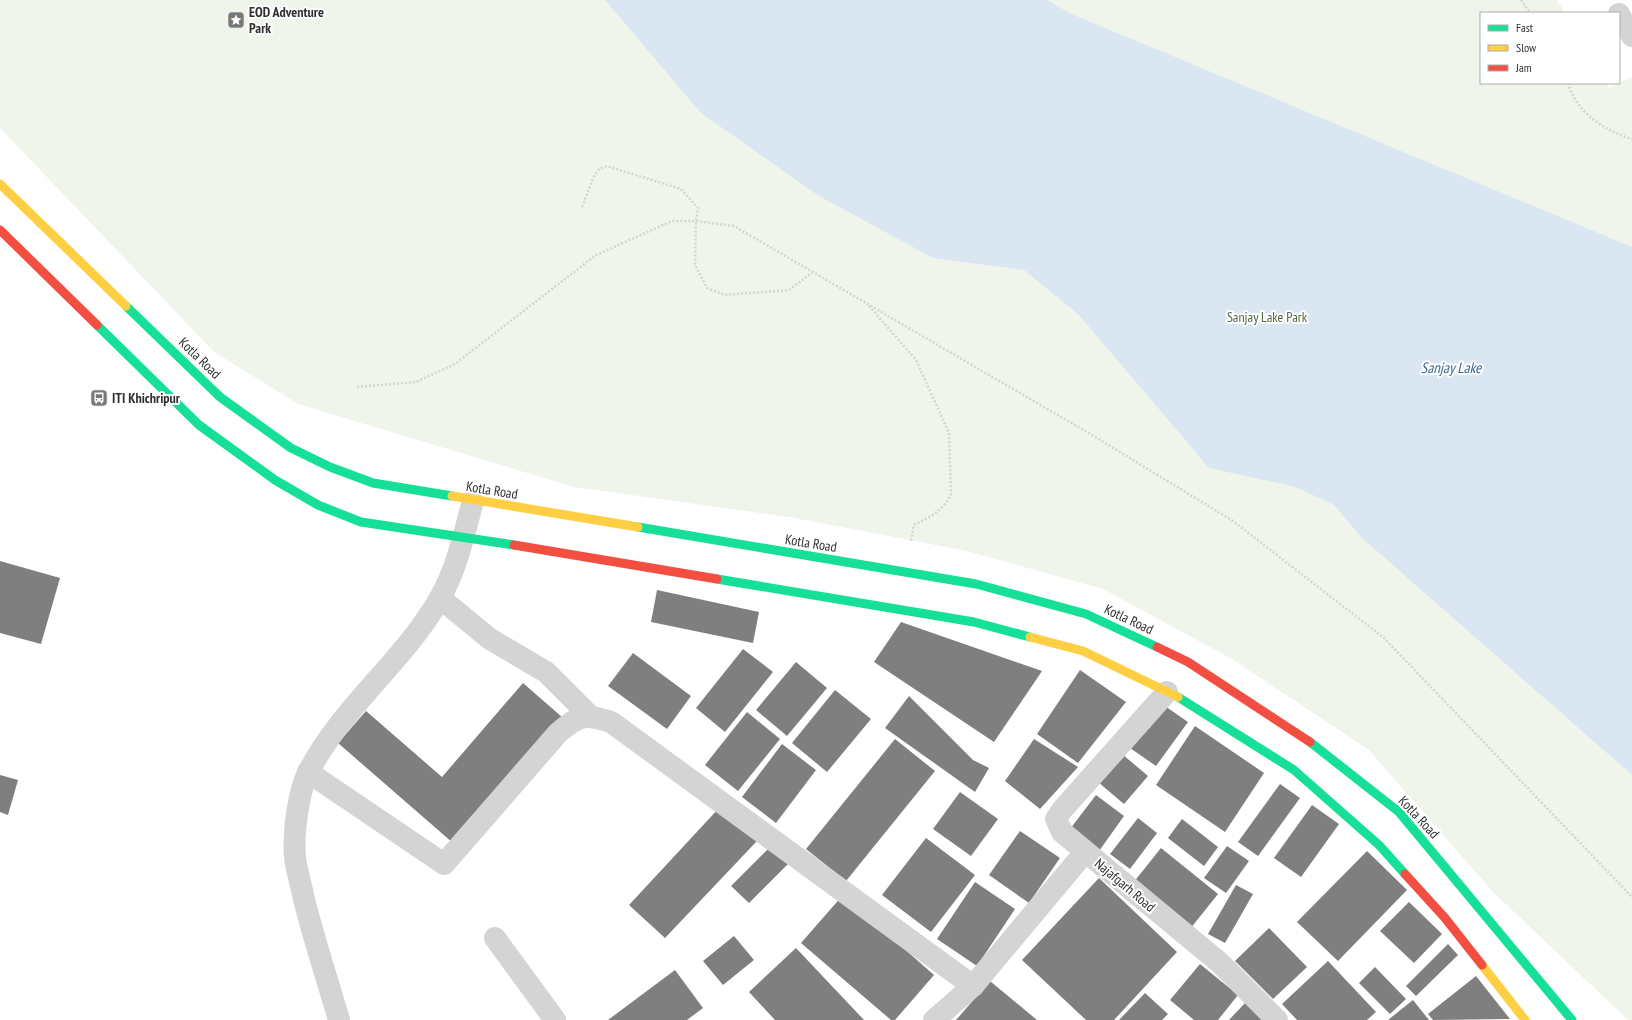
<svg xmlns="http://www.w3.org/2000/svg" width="1632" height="1020" viewBox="0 0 1632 1020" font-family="'PT Sans Narrow',sans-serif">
	<rect width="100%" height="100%" fill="#fff"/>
	<path fill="#f0f5ec" d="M0,0H1557L1565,13H1481V83H1606L1609,88L1632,77V1020H1628L1494,893L1369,750L1230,658L1103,589L967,551L789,517L574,487L298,404L214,352L0,128Z"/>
	<path fill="#dae6f1" d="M605,0H1048L1069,13L1632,247V775L1361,537L1334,505L1296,487L1209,468L1079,315L1024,270L933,258L819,196L701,113Z"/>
	<g fill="#7f7f7f">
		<path d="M0,561L60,578L41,644L0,633Z"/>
		<path d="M657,590L759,612L753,643L651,622Z"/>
		<path d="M901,622L1042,671L994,742L874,662Z"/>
		<path d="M743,649L773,672L725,732L696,708Z"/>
		<path d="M633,653L691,696L667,729L608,686Z"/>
		<path d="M796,662L827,688L787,736L756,710Z"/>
		<path d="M1080,670L1126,702L1078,763L1037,734Z"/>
		<path d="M523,683L562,717L453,843L338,743L366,711L442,777Z"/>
		<path d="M835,690L871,719L827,772L792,743Z"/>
		<path d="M909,696L973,760L989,768L975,792L885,728Z"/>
		<path d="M1162,704L1188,722L1156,766L1130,748Z"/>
		<path d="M747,712L780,739L738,791L705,765Z"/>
		<path d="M1195,726L1264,773L1225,832L1156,785Z"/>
		<path d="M895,739L935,771L846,881L806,849Z"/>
		<path d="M1034,739L1078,767L1040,809L1005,781Z"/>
		<path d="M782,744L816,770L776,823L742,797Z"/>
		<path d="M1122,754L1148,776L1124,804L1098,782Z"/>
		<path d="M0,775L18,780L8,815L0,812Z"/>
		<path d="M1280,784L1300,798L1258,856L1238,842Z"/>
		<path d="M960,792L998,819L971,856L933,829Z"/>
		<path d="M1096,795L1124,816L1099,851L1070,829Z"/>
		<path d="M1312,805L1339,824L1301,877L1274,858Z"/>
		<path d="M720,807L757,841L665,938L629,905Z"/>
		<path d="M1138,818L1157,833L1130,869L1110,854Z"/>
		<path d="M1182,819L1218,847L1204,866L1168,838Z"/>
		<path d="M1020,831L1060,858L1029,903L989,875Z"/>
		<path d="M926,838L975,875L931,932L882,895Z"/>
		<path d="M772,845L790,862L749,903L731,886Z"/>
		<path d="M1227,846L1249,861L1226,893L1204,878Z"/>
		<path d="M1161,848L1218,894L1190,929L1133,883Z"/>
		<path d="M1367,851L1407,890L1338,961L1297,922Z"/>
		<path d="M1099,878L1177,952L1114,1020H1086L1022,960Z"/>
		<path d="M975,882L1015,909L977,966L937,939Z"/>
		<path d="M1236,885L1253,894L1225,943L1208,934Z"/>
		<path d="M843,895L934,975L895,1020H891L801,943Z"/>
		<path d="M1409,902L1442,934L1414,963L1380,931Z"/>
		<path d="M1269,928L1307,967L1273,999L1235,961Z"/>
		<path d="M734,936L754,960L723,985L703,961Z"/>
		<path d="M1448,944L1458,955L1416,996L1406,986Z"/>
		<path d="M796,948L864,1020H775L749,992Z"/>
		<path d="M1328,961L1376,1012L1367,1020H1297L1282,1004Z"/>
		<path d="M1200,964L1238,995L1218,1020H1194L1170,1000Z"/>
		<path d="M1375,967L1406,999L1390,1014L1359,983Z"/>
		<path d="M675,970L703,1008L687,1020H608Z"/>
		<path d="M1476,976L1510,1019L1433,1020L1428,1014Z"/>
		<path d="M990,981L1037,1020H956Z"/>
		<path d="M1145,993L1168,1014L1162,1020H1119Z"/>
		<path d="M1413,1000L1429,1020H1388Z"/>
		<path d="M1245,1003L1262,1020H1229Z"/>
	</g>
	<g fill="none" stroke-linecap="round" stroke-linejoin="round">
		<g stroke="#d4d4d4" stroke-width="2.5" stroke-dasharray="2 2" stroke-linecap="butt">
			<path d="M1521,0L1530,13"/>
			<path d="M1568,83C1577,113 1603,130 1632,139"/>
			<path d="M582,207L593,178L599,169L607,166L681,189L698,208L696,221L695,265L707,288L725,295L789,290L813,272"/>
			<path d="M869,306L916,360L949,433L951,494C944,511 929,517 914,525L911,541"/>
			<path d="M357,387L416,382L455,364L596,255L672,221H696L734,226L1097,438L1233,521L1384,638L1632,897"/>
		</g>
		<g stroke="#d4d4d4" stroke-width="22">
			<path d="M1619,14L1632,36"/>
			<path d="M440,598L490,639L546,672L590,716"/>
			<path d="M1167,692L1062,810L1056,819L1062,832L1220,963L1277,1020"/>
			<path d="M308,772L444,864L558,733C580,714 585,714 611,722L973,986"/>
			<path d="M495,938L555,1020"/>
			<path d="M339,1020C327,978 313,937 303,895C301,883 296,869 295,857C293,834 298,791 309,771C342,707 405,660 440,598C457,568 464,534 473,501"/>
			<path d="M934,1020L973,986L1085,852"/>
		</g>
		<g stroke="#16e098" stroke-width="9">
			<path d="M126,306L220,397L291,448L330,467L373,483L452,496"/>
			<path d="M97,325L199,425L275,480L318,505L361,522L514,545"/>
			<path d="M638,527L976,584L1086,614L1157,647"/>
			<path d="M717,579L974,622L1030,637"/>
			<path d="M1178,697L1294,770L1379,845L1405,874"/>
			<path d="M1310,742L1399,812L1572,1020"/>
		</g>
		<g stroke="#ffcf43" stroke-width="9">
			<path d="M0,184L126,306"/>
			<path d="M452,496L638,527"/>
			<path d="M1030,637L1083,651L1178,697"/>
			<path d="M1482,965L1525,1020"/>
		</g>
		<g stroke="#f24e42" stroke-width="9">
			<path d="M0,230L97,325"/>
			<path d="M514,545L717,579"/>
			<path d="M1157,647L1188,662L1310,742"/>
			<path d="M1405,874L1445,918L1482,965"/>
		</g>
	</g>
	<defs>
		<symbol id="sight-square" viewBox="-11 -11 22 22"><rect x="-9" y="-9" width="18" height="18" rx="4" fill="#787878" stroke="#fff"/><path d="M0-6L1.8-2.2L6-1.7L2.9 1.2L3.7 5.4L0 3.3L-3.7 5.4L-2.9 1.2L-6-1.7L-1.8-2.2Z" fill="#fff"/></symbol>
		<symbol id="bus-square" viewBox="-11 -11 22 22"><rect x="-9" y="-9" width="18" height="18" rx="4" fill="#787878" stroke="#fff"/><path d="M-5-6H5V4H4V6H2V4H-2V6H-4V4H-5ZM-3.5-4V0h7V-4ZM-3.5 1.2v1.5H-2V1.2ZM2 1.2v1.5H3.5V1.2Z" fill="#fff"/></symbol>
	</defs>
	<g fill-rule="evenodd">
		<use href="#sight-square" x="226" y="10" width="20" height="20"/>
		<use href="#bus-square" x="89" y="388" width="20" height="20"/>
	</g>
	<g text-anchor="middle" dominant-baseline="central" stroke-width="4" stroke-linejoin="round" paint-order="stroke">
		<g font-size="14" font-weight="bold" fill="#2f2f2f" stroke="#fff" text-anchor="start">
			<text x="249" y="12">EOD Adventure<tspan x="249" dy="16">Park</tspan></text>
			<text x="112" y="398">ITI Khichripur</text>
		</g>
		<g font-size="14" fill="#4e693e" stroke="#fff">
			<text x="1267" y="317">Sanjay Lake Park</text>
		</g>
		<g font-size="14" fill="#2f2f2f" stroke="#fff">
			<text transform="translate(200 358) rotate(44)">Kotla Road</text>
			<text transform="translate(492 490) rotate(9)">Kotla Road</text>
			<text transform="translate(811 543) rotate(9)">Kotla Road</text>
			<text transform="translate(1129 619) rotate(25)">Kotla Road</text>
			<text transform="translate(1419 817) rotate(47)">Kotla Road</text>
			<text transform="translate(1125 885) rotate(40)">Najafgarh Road</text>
		</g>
		<g font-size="15" font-style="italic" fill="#3f698f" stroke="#fff">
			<text x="1451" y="367">Sanjay Lake</text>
		</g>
	</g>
	<rect x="1480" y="12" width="140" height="72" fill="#ffffff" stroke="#acacac"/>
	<rect x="1488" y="25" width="20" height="6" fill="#16e098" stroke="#acacac"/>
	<text x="1516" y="32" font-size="12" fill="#2f2f2f">Fast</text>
	<rect x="1488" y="45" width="20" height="6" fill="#ffcf43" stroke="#acacac"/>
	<text x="1516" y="52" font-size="12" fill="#2f2f2f">Slow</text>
	<rect x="1488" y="65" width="20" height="6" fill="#f24e42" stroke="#acacac"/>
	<text x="1516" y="72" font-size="12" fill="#2f2f2f">Jam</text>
</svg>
